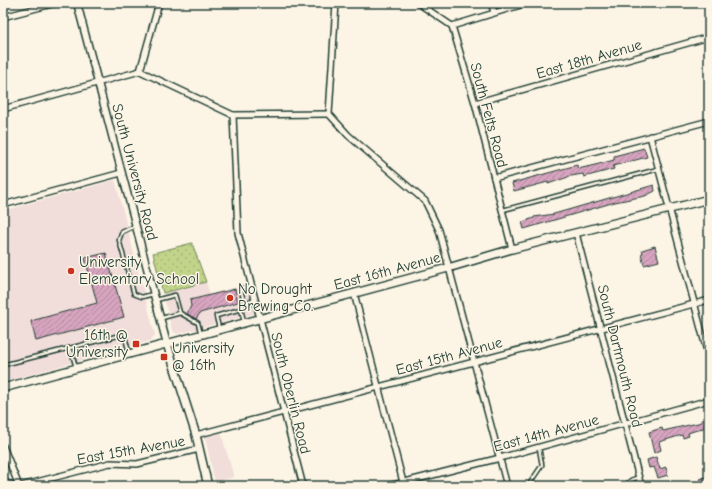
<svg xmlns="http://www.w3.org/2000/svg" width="712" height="489" viewBox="0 0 712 489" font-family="'Comic Neue',sans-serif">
	<defs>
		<pattern id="grass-dots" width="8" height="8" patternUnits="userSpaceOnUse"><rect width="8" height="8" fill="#c1d489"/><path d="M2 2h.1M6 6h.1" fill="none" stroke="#a5b777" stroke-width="1.8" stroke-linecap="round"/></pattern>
		<pattern id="building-hatch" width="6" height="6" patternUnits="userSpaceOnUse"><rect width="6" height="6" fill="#d7a4bf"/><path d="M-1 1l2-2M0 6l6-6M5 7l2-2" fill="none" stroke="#ae879c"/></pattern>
	</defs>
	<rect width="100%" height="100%" fill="#fcf5e5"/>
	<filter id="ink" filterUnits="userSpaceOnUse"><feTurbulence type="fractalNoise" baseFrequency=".025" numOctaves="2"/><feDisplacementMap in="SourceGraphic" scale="8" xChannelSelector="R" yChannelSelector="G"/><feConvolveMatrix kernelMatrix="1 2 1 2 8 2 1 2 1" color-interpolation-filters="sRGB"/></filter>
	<g filter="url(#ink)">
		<g fill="#f1ddda">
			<path d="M115,180L155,335L150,341L3,382V211Z"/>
			<path d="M206,282L210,294L247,285L254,314L177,334L172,330L163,293Z"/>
			<path d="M221,433L234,477L215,482L205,437Z"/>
		</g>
		<path fill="url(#grass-dots)" stroke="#70885e" d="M192,243L206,282L163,293L153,253Z"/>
		<g fill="url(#building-hatch)" stroke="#1f3d34">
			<path d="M644,148L647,157L613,166L614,169L584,177L583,174L571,176L548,184V182L514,191L512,183L577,165L578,169L599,164L614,160V156Z"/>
			<path d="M654,185L655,191L645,196L615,202L524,229L522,222L534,218V217L554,214Z"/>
			<path d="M655,246L659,261L644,265L641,254L643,253L642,250Z"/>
			<path d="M106,253L124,317L36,341L31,321L97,303L85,258Z"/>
			<path d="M235,289L238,302L200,313L196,319L187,314L191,306L190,300Z"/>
			<path d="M709,418V426L688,433L689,436L683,438L682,435L659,442L661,450L654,453L649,432L662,428L663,431L702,422L701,420Z"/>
			<path d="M656,457L660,469L666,467L668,475L658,478L654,467L649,468L647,460Z"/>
			<path d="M706,477L709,478V486H702L700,479Z"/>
		</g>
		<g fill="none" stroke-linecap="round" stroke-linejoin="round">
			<defs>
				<g id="service">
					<path d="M503,210L658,169"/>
					<path d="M135,226L122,232L119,240L134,294L142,297L153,294"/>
					<path d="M156,300L175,295L180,313L198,323L201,335"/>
					<path d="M244,303L255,300"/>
					<path d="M241,309L244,322"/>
					<path d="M162,318L180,313"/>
					<path d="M219,328L216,316L241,309L244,303L241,289L252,286"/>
					<path d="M68,349L72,353L76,368"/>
					<path d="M3,365L121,335L125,337L129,353"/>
					<path d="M528,486L542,465L539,448"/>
					<path d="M625,486L631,480L639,477"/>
				</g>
				<g id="minor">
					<path d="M336,3L329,114L348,135L425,201L439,230L507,486"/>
					<path d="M418,3L452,26L475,103L512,249"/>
					<path d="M491,3L494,12"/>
					<path d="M3,17L56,3"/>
					<path d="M452,26L527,3"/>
					<path d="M140,71L233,115L329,114"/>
					<path d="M140,71L159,3"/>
					<path d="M475,103L709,37"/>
					<path d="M3,109L140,71"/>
					<path d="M233,115L238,233L303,486"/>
					<path d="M650,136L709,359"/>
					<path d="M494,178L709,121"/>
					<path d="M3,205L121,173"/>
					<path d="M576,233L641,486"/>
					<path d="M354,293L404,486"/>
					<path d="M196,435L709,300"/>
					<path d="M3,446L19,486"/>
					<path d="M3,482L18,486"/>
					<path d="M21,486L110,463L137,464L199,449"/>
					<path d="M389,486L500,458L709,400"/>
				</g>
				<path id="tertiary" d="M77,3L167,344"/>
				<g id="secondary">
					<path d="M167,344L196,435L208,486"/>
					<path d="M3,388L448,268L512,249L709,199"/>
				</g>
			</defs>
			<use href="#service" stroke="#1f3d34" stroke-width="5.5"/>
			<use href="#minor" stroke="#1f3d34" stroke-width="8"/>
			<use href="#tertiary" stroke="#1f3d34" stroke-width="9"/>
			<use href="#secondary" stroke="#1f3d34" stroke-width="10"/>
			<use href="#service" stroke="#fcf5e5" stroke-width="2.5"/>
			<use href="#minor" stroke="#fcf5e5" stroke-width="5"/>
			<use href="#tertiary" stroke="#fcf5e5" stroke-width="6"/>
			<use href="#secondary" stroke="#fcf5e5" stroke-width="7"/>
		</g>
	</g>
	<g fill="#c8321e" stroke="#fcf5e5" stroke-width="1.5">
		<circle cx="71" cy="271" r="4"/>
		<circle cx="230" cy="298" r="4"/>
		<rect x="132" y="340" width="8" height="8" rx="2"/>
		<rect x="160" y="353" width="8" height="8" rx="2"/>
	</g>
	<g text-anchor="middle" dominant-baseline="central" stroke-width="3" stroke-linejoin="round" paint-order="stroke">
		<g font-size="15" fill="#1f3d34" stroke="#fcf5e5">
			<text transform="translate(589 59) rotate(-16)">East 18th Avenue</text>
			<text transform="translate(489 115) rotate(75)">South Felts Road</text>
			<text transform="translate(135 172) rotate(75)">South University Road</text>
			<text transform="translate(387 271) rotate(-15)">East 16th Avenue</text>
			<text transform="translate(449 356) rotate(-15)">East 15th Avenue</text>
			<text transform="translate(620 356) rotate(76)">South Dartmouth Road</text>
			<text transform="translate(291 393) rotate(76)">South Oberlin Road</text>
			<text transform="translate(546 433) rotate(-15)">East 14th Avenue</text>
			<text transform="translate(131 450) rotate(-10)">East 15th Avenue</text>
		</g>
		<g font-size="15" fill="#1f3d34" stroke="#fcf5e5" text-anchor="start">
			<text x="79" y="262">University<tspan x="79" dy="17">Elementary School</tspan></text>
			<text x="238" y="289">No Drought<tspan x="238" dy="17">Brewing Co.</tspan></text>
			<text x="128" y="335" text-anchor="end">16th @<tspan x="128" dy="17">University</tspan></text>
			<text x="172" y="348">University<tspan x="172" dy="17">@ 16th</tspan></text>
		</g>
	</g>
	<rect width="712" height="489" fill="none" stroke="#fcf5e5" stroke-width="16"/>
	<rect x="8" y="8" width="696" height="473" fill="none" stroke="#1f3d34" stroke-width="1.5" filter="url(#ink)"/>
</svg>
